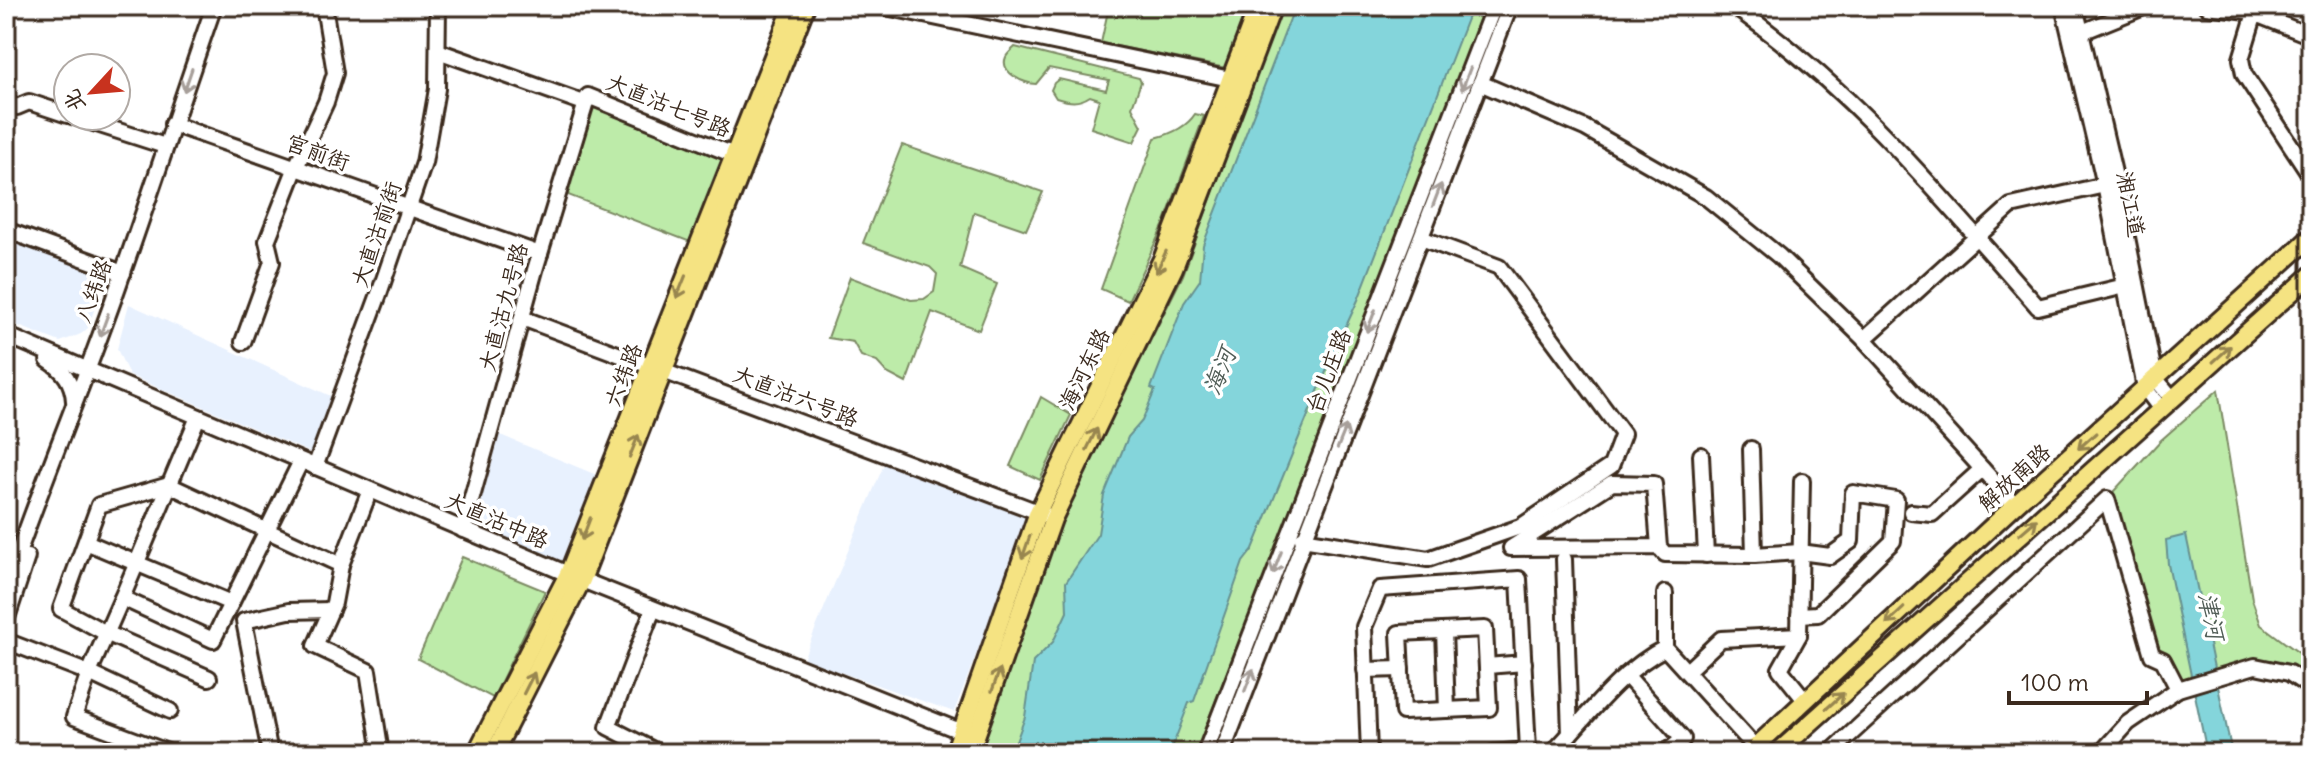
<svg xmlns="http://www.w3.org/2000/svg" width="2317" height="759" viewBox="0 0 2317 759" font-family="Delius,'LXGW WenKai TC',sans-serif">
	<rect width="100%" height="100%" fill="#fff"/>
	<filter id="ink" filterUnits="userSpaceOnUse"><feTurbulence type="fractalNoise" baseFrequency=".0125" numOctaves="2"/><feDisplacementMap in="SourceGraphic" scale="16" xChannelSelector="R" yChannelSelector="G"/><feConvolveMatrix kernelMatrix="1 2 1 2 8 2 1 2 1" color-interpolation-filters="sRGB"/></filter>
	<g filter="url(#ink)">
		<g fill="#e8f1fe">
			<path d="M6,234L107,272L88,328L81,334L60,342L6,321Z"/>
			<path d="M129,304L335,398L314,454L129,375L117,349Z"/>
			<path d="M498,434L599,476L565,567L469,526Z"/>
			<path d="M885,462L1030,515L954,712L803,659Z"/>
		</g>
		<g fill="#bdeba9" stroke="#7c8a64" stroke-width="2">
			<path d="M1109,6H1247L1226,68L1101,43Z"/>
			<path d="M1281,6H1484L1424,174L1195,753H978L1063,516L1183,275Z"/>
			<path d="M1015,47L1139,78L1141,82L1132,107L1142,126L1134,142L1091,128L1099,99L1090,96C1078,104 1069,102 1056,98L1051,90L1054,83L1059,79L1106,90L1109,80L1049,68L1036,84C1025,84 999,73 1006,57C1008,53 1012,50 1015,47Z"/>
			<path d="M593,104L726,157L693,243L568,195Z"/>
			<path d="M1195,114L1204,116L1164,224L1128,301L1101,289L1155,138C1171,134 1186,128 1195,114Z"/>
			<path d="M902,145L1043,192L1026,230L974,212L960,268L997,284L979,330L932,312L906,383L887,373L877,362L861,356L853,342L828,338L850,277L911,300L924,299L934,292L937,274L930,267L863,243Z"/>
			<path d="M2218,390L2252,599L2261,625L2311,662V690L2280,667L2168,689L2113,492L2160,441Z"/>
			<path d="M1041,397L1071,415L1040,480L1010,466Z"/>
			<path d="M462,557L545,591L493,698L418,659Z"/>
		</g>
		<g fill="#84d5db" stroke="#67918f" stroke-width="2">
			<path d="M1295,6H1472L1358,300L1335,350L1253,549L1243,562L1194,701L1189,703L1170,753H1012L1025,717L1033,662L1053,642L1067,612L1066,582L1098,534L1104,495L1128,437L1142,421L1155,390L1151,388L1184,303L1200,280L1203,245Z"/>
			<path d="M2186,535L2232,753H2207L2168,564L2166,540Z"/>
		</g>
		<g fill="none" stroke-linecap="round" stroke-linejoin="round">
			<defs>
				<g id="minor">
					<path d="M881,6L1240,81"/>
					<path d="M1733,6C1855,90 1941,197 2038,307L2125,286"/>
					<path d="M2063,6L2105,185L2145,388L2160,408"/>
					<path d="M2075,6L2115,177L2155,378L2172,398"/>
					<path d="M2206,6L2248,11L2311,36"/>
					<path d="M2255,13L2241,59L2244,74L2311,176"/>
					<path d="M2082,32L2146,6"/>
					<path d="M438,51L584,103"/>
					<path d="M1480,83L1585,128L1706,197L1779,256L1864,339L2015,505"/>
					<path d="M6,103L17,107L29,102L68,115"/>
					<path d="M72,116L165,146"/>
					<path d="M172,124L540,254"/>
					<path d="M6,230L123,273"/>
					<path d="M522,318L1046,515"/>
					<path d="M6,335L582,580L970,735"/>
					<path d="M1864,339L2011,206L2105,185"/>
					<path d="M243,342L272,262L267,241L296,167L326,102L335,73L324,6"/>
					<path d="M48,360C64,370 73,382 74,401"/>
					<path d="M1751,449L1754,555"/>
					<path d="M1701,455L1706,555"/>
					<path d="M315,467L379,294L424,163L437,89L438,6"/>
					<path d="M1802,481L1799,635L1780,669L1805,700"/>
					<path d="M370,490L341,565L334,603L315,646L368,671L381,753"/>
					<path d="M1911,512L1932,514L1982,469"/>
					<path d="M463,530L535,270L588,96L734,155"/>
					<path d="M1302,539L1428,559L1520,527L1611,466L1623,434L1499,267L1421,238"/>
					<path d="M86,542L231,603"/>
					<path d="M1659,547L1654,484L1612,483L1511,548L1659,547L1665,554L1754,555L1800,552L1830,556L1851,541L1853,493L1896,500L1893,541L1818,614L1799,615"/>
					<path d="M1564,559L1570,734"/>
					<path d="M6,588C42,481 87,378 123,272C154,184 183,95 214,6"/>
					<path d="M1665,593V648"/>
					<path d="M122,598L198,417"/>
					<path d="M653,609L608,727L659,753"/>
					<path d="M6,621L27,557"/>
					<path d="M1485,629L1489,708L1403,712L1399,633Z"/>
					<path d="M1444,631L1447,710"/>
					<path d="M6,641L89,673L170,711"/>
					<path d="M1487,666L1524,663"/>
					<path d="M1365,670L1401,669"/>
					<path d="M1687,671L1721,639L1799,635"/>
					<path d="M1626,675L1683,739L1666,753"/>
					<path d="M209,678L106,633L61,609L99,505L169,485L341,565"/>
					<path d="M170,753L74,717L89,673L122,598L213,640L301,461"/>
					<path d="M270,753L244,621L289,611L331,610"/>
					<path d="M1205,753L1494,6"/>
					<path d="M1222,753L1510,6"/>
					<path d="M1369,753L1364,627L1380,589L1519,579L1528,750L1493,753"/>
					<path d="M1561,753L1557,748C1590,713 1622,670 1665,648L1755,747"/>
					<path d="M1830,753L2107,499L2152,655L2163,660L2178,689"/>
					<path d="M2101,753L2128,723L2178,689L2255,666L2289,673L2311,688"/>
				</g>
				<g id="major">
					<path d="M476,753L568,574L793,6"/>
					<path d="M494,753L582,580L806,6"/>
					<path d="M954,753L1038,512L1163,257L1258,6"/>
					<path d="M970,753L1053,519L1174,268L1273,6"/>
					<path d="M1749,753L2015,505L2311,237"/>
					<path d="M1777,753L2311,275"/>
				</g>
			</defs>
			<use href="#minor" stroke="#3b2a1e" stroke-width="20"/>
			<use href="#major" stroke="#3b2a1e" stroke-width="22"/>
			<use href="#minor" stroke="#fff" stroke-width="14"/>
			<use href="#major" stroke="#f5e382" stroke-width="16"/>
		</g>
		<defs><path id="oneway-shaft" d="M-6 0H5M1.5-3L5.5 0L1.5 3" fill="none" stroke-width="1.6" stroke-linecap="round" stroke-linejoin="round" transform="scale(2)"/></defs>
		<g stroke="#a79f9a">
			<use href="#oneway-shaft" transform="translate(1466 79) rotate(111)"/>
			<use href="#oneway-shaft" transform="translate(188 80) rotate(109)"/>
			<use href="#oneway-shaft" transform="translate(1437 195) rotate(-69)"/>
			<use href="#oneway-shaft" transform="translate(1371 321) rotate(111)"/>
			<use href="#oneway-shaft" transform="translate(104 325) rotate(110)"/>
			<use href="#oneway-shaft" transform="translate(1342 437) rotate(-68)"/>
			<use href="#oneway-shaft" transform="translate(1277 563) rotate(111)"/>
			<use href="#oneway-shaft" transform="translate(1249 680) rotate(-69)"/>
		</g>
		<g stroke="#988650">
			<use href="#oneway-shaft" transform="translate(1161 262) rotate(115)"/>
			<use href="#oneway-shaft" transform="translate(681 287) rotate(112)"/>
			<use href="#oneway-shaft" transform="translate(2222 354) rotate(-42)"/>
			<use href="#oneway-shaft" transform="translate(1092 439) rotate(-64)"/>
			<use href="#oneway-shaft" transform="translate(2087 441) rotate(138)"/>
			<use href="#oneway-shaft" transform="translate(634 446) rotate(-68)"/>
			<use href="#oneway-shaft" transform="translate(2028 527) rotate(-41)"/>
			<use href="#oneway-shaft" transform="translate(586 529) rotate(111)"/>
			<use href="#oneway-shaft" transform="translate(1026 547) rotate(109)"/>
			<use href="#oneway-shaft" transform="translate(1895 616) rotate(137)"/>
			<use href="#oneway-shaft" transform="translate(996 680) rotate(-70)"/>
			<use href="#oneway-shaft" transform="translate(529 683) rotate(-63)"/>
			<use href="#oneway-shaft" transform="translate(1835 701) rotate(-42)"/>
		</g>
	</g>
	<g text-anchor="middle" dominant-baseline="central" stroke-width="7" stroke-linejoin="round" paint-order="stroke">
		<g font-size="22" fill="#3b2a1e" stroke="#fff">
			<text transform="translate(669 105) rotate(22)">大直沽七号路</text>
			<text transform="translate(318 152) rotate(20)">宫前街</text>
			<text transform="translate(2131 204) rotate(79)">湘江道</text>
			<text transform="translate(376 234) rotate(-71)">大直沽前街</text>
			<text transform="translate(93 291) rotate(-70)">八纬路</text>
			<text transform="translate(503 307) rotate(-75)">大直沽九号路</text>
			<text transform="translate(1084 369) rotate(-64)">海河东路</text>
			<text transform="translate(1328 371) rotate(-69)">台儿庄路</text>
			<text transform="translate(623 375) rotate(-69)">六纬路</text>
			<text transform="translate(796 396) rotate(21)">大直沽六号路</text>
			<text transform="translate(2014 477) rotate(-42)">解放南路</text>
			<text transform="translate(497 520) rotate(23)">大直沽中路</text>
		</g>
		<g font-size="24" font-style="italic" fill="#515d57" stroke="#fff">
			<text transform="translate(1219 371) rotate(-68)">海河</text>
			<text transform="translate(2212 616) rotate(78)">津河</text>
		</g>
	</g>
	<rect width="2317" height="759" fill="none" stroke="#fff" stroke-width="32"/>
	<rect x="16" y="16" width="2285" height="727" fill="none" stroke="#3b2a1e" stroke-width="3" filter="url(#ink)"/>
	<g transform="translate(92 92) rotate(244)"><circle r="38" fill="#ffffff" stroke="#b1aaa5" stroke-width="2"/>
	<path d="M0-6L14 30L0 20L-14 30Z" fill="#c8321e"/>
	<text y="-12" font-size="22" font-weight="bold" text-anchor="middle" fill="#3b2a1e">北</text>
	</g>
	<path d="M2009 691v12h138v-12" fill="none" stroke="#3b2a1e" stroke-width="4"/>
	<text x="2021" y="691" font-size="24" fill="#3b2a1e" stroke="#ffffff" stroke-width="6" paint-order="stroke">100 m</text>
</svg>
